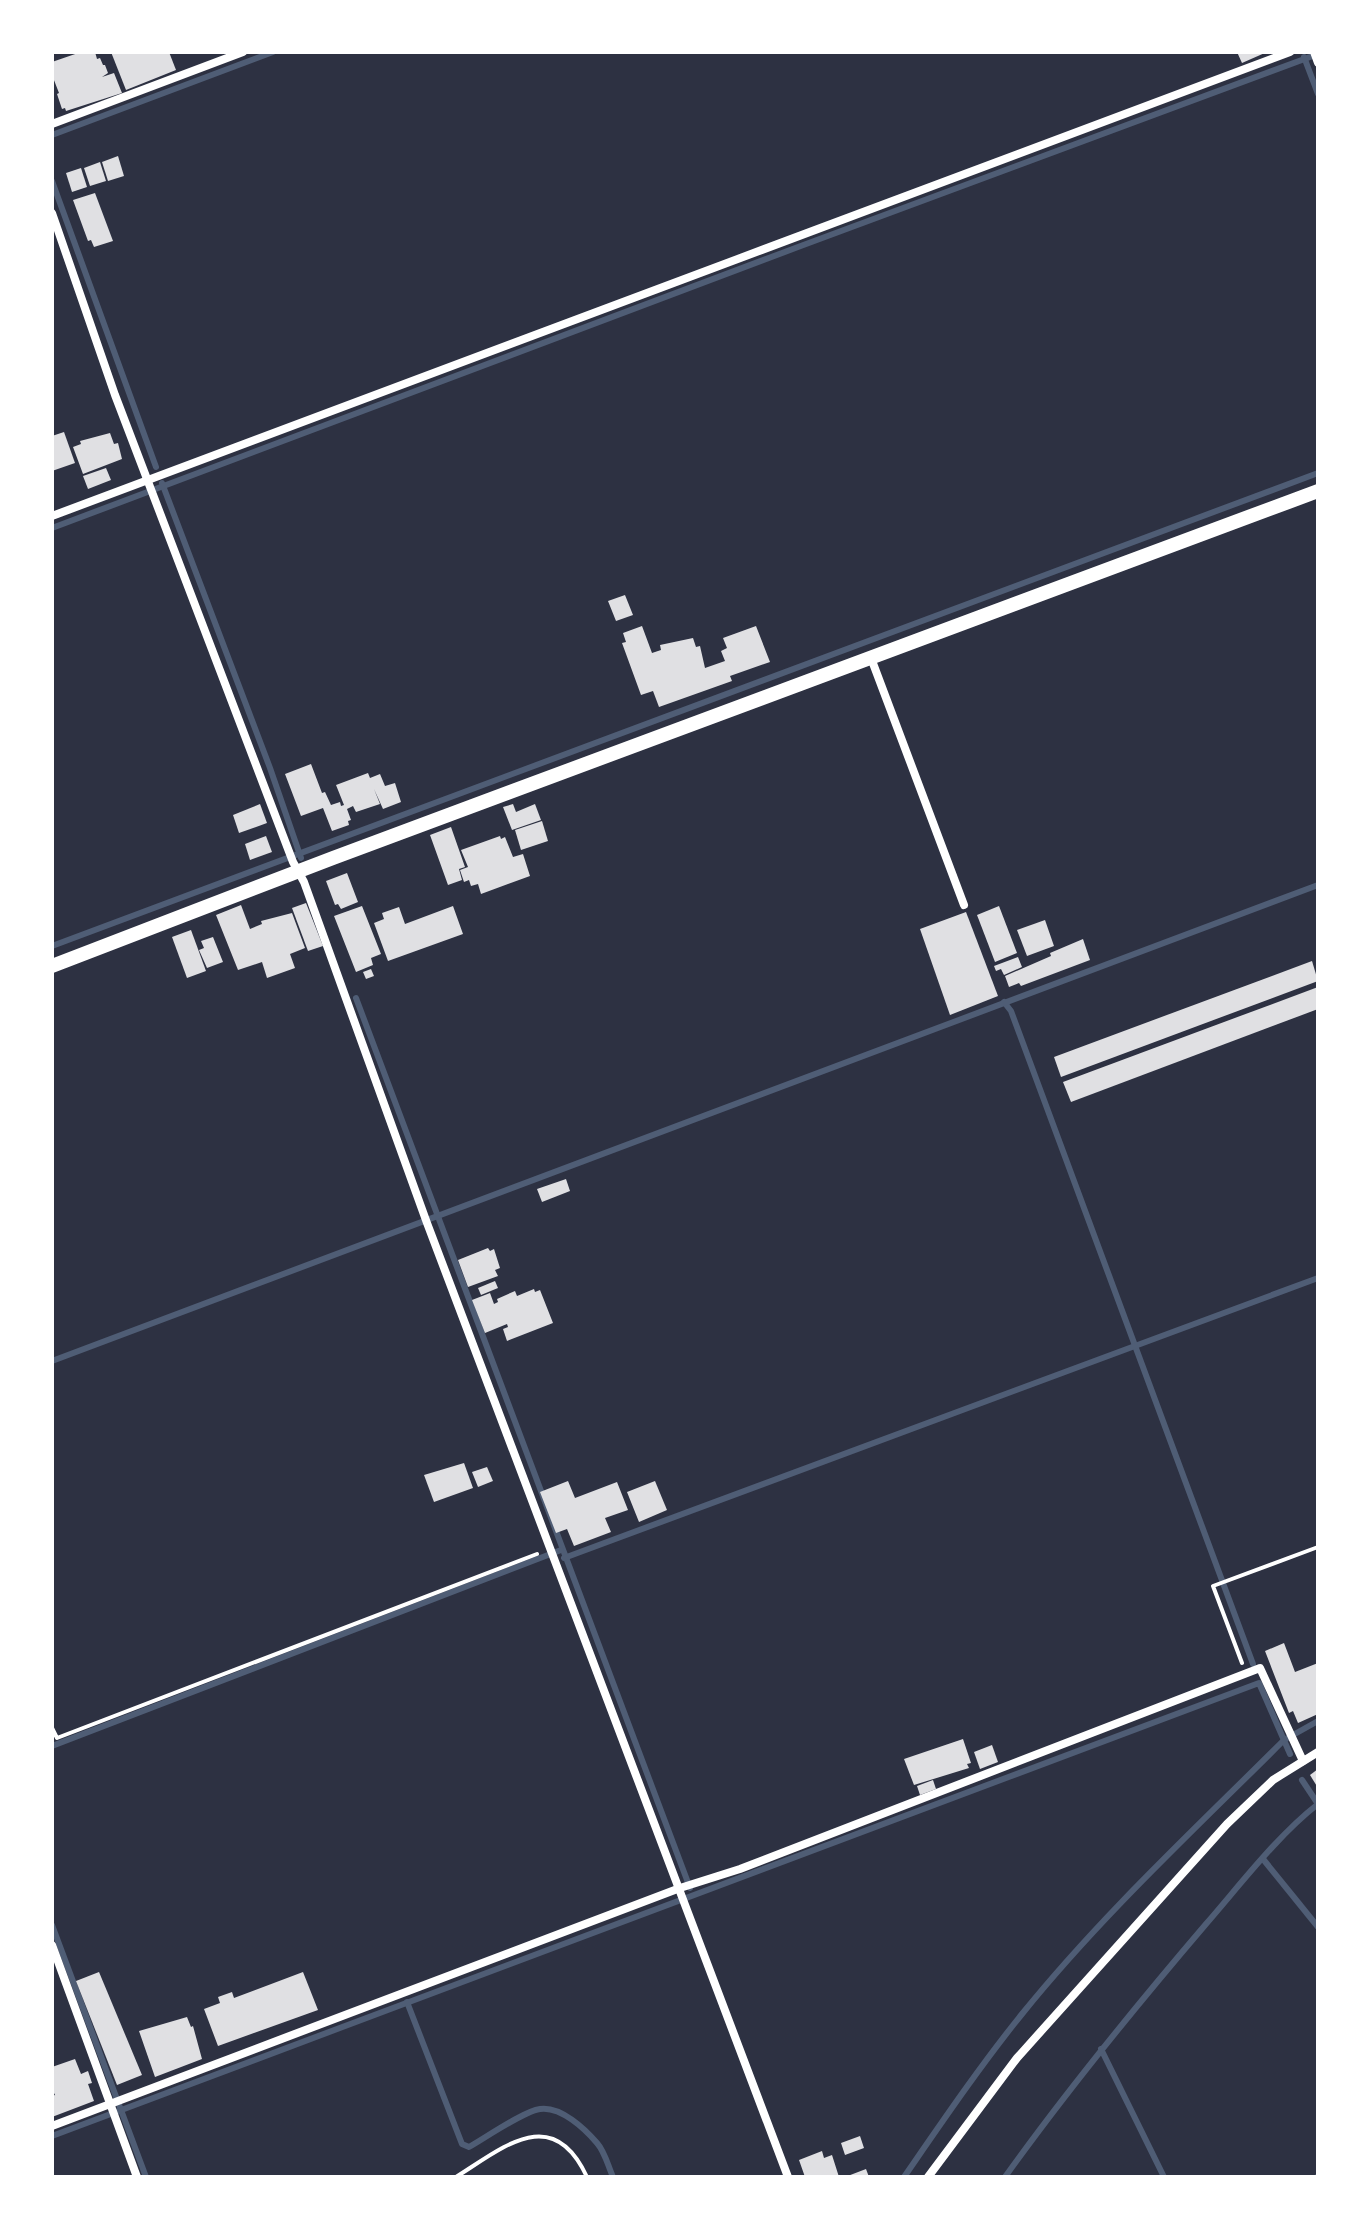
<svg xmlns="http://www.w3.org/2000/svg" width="1370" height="2229" viewBox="0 0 1370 2229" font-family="Quicksand,sans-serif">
	<rect width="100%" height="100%" fill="#2d3142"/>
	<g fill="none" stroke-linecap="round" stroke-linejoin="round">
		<g stroke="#4f5d75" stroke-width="6">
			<path d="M1304,57L1318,94"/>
			<path d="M52,135L273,52"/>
			<path d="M52,181L156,467"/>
			<path d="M162,483L270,768L301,858"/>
			<path d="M52,528L798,247L1318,54"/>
			<path d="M52,946L1318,473"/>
			<path d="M356,998L690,1888"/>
			<path d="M1004,1002L1011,1011L1253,1664"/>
			<path d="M52,1361L1318,885"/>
			<path d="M564,1558L1318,1278"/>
			<path d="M52,1746L561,1550"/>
			<path d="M1302,1780L1318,1804"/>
			<path d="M1263,1859L1318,1927"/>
			<path d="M52,1925L146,2177"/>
			<path d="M407,2002L462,2144L469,2147C485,2138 524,2111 540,2109C561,2106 585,2129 597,2143C605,2152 608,2166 613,2177"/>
			<path d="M1101,2049L1164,2177"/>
			<path d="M52,2136L1259,1683L1290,1754"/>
			<path d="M904,2177C942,2122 980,2066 1022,2014C1101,1916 1195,1829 1284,1740L1318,1721"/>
			<path d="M1005,2177C1068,2089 1136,2006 1206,1924C1240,1885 1277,1836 1318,1804"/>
			<path d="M1317,2177L1318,2176"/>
		</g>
	</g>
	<g fill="#e0e0e3">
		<path d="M81,52H95L97,59L100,58L103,65H105L108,73L102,77L114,73L122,93L66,111L65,108L62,109L57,94L59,93L52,75V62Z"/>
		<path d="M111,52H169L176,70L126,90Z"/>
		<path d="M1237,52H1267L1242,63Z"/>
		<path d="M118,156L124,176L108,181L102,162Z"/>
		<path d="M100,162L106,181L90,186L84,168Z"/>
		<path d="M81,168L87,187L72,192L66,173Z"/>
		<path d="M95,193L113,241L94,247L91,240L88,241L73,200Z"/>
		<path d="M64,432L75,463L52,471V436Z"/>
		<path d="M110,433L114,444L118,443L122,459L83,474L73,447L81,444L80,441Z"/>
		<path d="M106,468L111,480L88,489L83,476Z"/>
		<path d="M625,595L633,615L616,621L608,601Z"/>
		<path d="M642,626L652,653L661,650L660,645L693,638L696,647L700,646L705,668L725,661L721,651L727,648L723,638L756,626L770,662L730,676L732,681L659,707L653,691L641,695L622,643L626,642L623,633Z"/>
		<path d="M311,764L322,793L325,792L331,805L340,802L341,806L344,805L336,785L368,773L370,778L380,774L385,786L395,783L401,802L383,809L374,789L380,804L356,812L353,806L347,809L351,820L348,821L349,825L332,831L323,808L301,816L285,774Z"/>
		<path d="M260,804L267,823L239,833L233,815Z"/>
		<path d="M513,804L516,812L535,804L541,820L512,830L503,807Z"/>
		<path d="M542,821L548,841L521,850L515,830Z"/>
		<path d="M451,827L465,867L459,869L462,880L448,885L430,835Z"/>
		<path d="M266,836L272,852L250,860L245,844Z"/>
		<path d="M500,836L501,839L505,837L513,857L523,854L530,876L481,894L478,884L471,886L469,880L464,882L460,870L468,867L461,850Z"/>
		<path d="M347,873L358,902L341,909L338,904L335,905L326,881Z"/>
		<path d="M306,903L323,946L308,951L292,908Z"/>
		<path d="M241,905L250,929L262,924L261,921L292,913L305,948L290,954L295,968L267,978L262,962L238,970L216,915Z"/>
		<path d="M362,906L381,954L371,958L373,965L356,972L334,916Z"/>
		<path d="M453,906L463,934L388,961L374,923L384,919L382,913L399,907L405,924Z"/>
		<path d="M999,906L1017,953L995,962L977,915Z"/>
		<path d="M966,912L998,996L950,1015L920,929Z"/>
		<path d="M1045,920L1054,946L1027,956L1017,930Z"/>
		<path d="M191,930L206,971L187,978L172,937Z"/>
		<path d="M213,937L223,962L207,968L199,950L204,948L201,941Z"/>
		<path d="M1083,939L1090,960L1021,986L1019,983L1009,987L1005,976L1051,956L1050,953Z"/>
		<path d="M1018,957L1022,967L1004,975L1001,969L996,971L994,966Z"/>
		<path d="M1312,961L1318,981L1061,1077L1054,1057Z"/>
		<path d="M371,969L374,976L366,979L363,972Z"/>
		<path d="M1318,987V1009L1071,1102L1063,1082Z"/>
		<path d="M566,1179L570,1191L542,1202L537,1189Z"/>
		<path d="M488,1248L490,1251L494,1249L500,1268L495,1270L498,1276L468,1287L458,1260Z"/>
		<path d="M495,1281L498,1288L481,1295L478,1288Z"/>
		<path d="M534,1289L535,1292L540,1290L553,1323L507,1341L503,1329L508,1327L507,1324L485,1333L472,1300L490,1293L494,1304L498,1302L497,1299L515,1291L517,1296Z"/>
		<path d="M464,1463L473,1488L434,1502L424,1475Z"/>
		<path d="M487,1467L493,1481L478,1487L472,1472Z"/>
		<path d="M568,1481L575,1498L617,1482L628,1510L605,1518L611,1532L574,1546L567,1529L556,1533L540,1492Z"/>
		<path d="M655,1481L667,1510L639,1522L627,1492Z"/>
		<path d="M1284,1643L1295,1672L1318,1663V1714L1298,1723L1293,1711L1289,1713L1265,1651Z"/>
		<path d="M963,1739L971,1763L967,1764L969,1768L914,1785L904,1759Z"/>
		<path d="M992,1745L998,1762L980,1769L974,1752Z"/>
		<path d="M1318,1769V1788L1310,1775Z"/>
		<path d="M933,1780L936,1789L920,1795L917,1786Z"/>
		<path d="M99,1972L142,2075L117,2085L76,1981Z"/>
		<path d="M303,1972L318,2010L218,2046L204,2009L220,2003L218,1997L232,1992L234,1998Z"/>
		<path d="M187,2017L191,2027L193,2026L202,2059L155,2077L139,2031Z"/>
		<path d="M75,2059L81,2074L88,2071L92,2083L88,2084L94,2101L52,2117V2096L55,2095L52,2089V2067Z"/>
		<path d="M860,2136L864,2148L845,2155L841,2143Z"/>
		<path d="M822,2151L824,2158L832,2155L839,2177H805L799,2160Z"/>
		<path d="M866,2169L869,2177H845Z"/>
	</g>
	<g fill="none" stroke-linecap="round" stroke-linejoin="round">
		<g stroke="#fff" stroke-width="4">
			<path d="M1242,1663L1213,1586L1318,1547"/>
			<path d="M52,1728L57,1738L537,1554"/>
			<path d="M456,2177C504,2147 553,2103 587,2177"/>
		</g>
		<g stroke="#fff" stroke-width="8">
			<path d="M1314,52L1318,63"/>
			<path d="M52,124L243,52"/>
			<path d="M52,213L115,395L293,862L304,882L427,1223L788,2177"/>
			<path d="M52,516L1290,52"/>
			<path d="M871,658L964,905"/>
			<path d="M52,1945L137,2177"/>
			<path d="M52,2126L680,1888L740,1869L1260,1668L1303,1761"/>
			<path d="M928,2177L1017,2058L1227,1824L1273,1780L1318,1752"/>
		</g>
		<path stroke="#fff" stroke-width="14" d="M52,966L333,858L1318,491"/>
	</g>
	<rect width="1370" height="2229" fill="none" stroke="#ffffff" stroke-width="108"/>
</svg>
